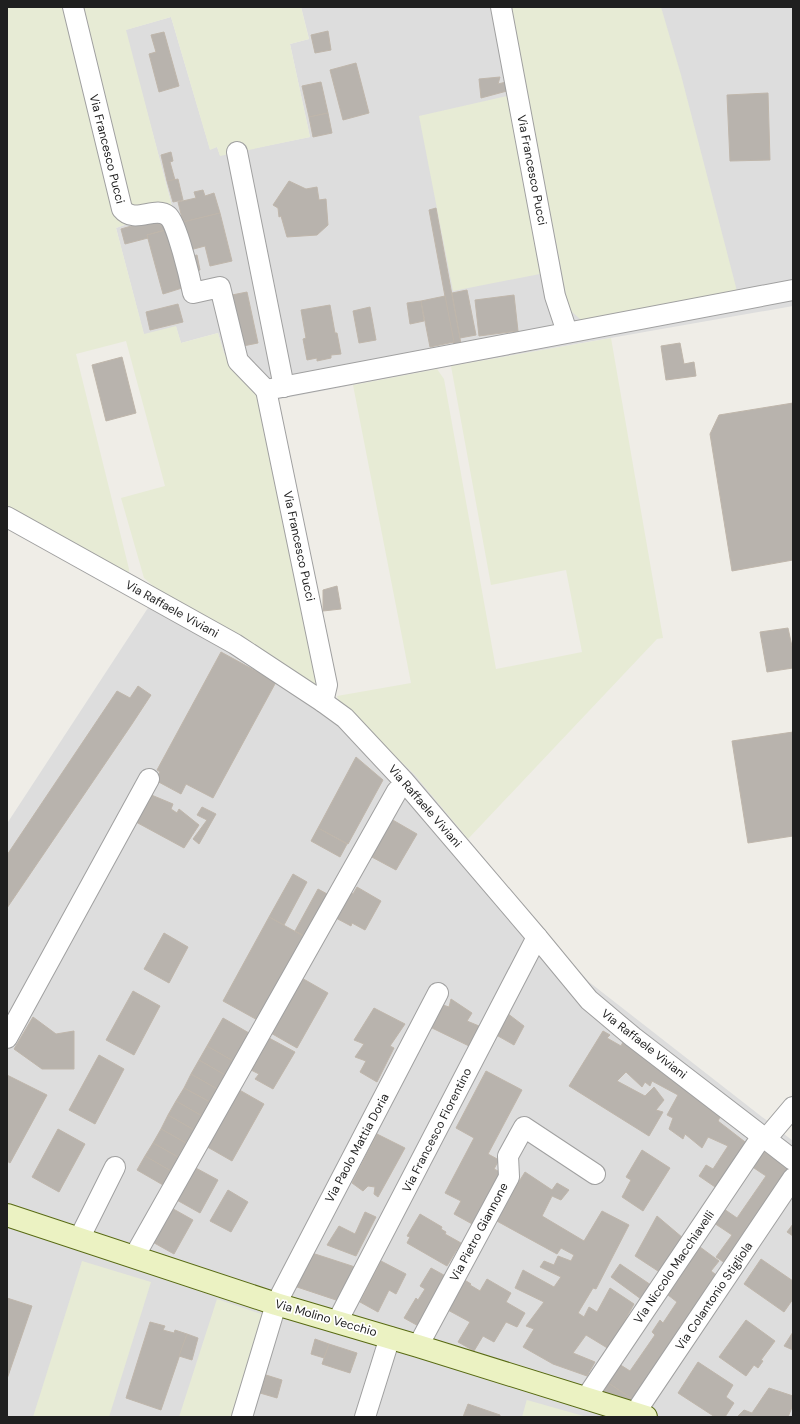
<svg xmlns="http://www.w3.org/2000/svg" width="800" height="1424" viewBox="0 0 800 1424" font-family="'DM Sans',sans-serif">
	<rect width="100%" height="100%" fill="#efede7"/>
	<g fill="#ddd">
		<path d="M301,7H793V306L451,366L280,399L262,401L231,365L224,353L218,333L181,343L176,327L144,335L116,228L127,224L175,217L125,30L171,17L210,149L217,147L220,155L310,137L290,44L309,39Z"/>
		<path d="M159,591L339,702L414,774L556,945L589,982L793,1141V1417H7V822H8Z"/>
	</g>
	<g fill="#e7ebd5">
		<path d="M7,7H66L127,224L116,228L144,334L176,326L181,343L218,333L224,353L231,365L250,385L262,401L320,689L159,591L144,578L121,498L165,486L126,341L76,354L129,569V573L124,575L7,506Z"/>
		<path d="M77,7H301L309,39L290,44L310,137L220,156L217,147L210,150L171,17L126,30L175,218L129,211Z"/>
		<path d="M511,7H661L681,75L738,295L587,322L580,319L572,312L568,305Z"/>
		<path d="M507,96L540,274L453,291L419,116Z"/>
		<path d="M611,338L663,638L657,639L468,839L414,774L339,702L337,696L411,683L353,385L437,369L444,379L496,669L582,652L566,570L491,585L451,366Z"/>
		<path d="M82,1261L151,1282L109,1417H33Z"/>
		<path d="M217,1299L264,1315L232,1417H179Z"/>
		<path d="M527,1399V1400L587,1417H522Z"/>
	</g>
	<g fill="#b8b3ad" stroke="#bfb6ab">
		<path d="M328,31L331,50L315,53L311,35Z"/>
		<path d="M164,32L179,86L159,92L149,54L156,52L151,35Z"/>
		<path d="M356,63L369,113L343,120L330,70Z"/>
		<path d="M500,77L498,84L506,82L507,91L481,98L479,79Z"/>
		<path d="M321,82L328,113L309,117L302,86Z"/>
		<path d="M768,93L770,160L730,161L727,95Z"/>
		<path d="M328,113L332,133L313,137L309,117Z"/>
		<path d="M171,152L173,161L170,162L175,180L167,181L161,155Z"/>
		<path d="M178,179L183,200L173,202L167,181Z"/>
		<path d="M289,181L306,189L317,187L319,200L326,199L328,225L317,235L287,237L281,216L279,217L278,208L273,205Z"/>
		<path d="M203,190L205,196L214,193L220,213L183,222L178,202L196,198L194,192Z"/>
		<path d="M436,208L461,344L454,345L429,210Z"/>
		<path d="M220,213L232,261L210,266L205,246L190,250L183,222Z"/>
		<path d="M162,217L165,230L147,235L148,238L125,244L121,229Z"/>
		<path d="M166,230L182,288L163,294L147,235Z"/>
		<path d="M197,255L200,270L192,272L188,257Z"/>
		<path d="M467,290L476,335L460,338L452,293Z"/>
		<path d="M247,292L258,343L238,347L227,296Z"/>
		<path d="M514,295L518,331L479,336L475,300Z"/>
		<path d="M445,296L454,342L430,347L421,301Z"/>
		<path d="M421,301L424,321L410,324L407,303Z"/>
		<path d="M178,304L183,322L150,330L146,312Z"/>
		<path d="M330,305L335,333H337L341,354L331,355V358L317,361V358L307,360L303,339L306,338L301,310Z"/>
		<path d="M370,307L376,340L359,343L353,311Z"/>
		<path d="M680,343L684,364L694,362L696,376L666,380L661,346Z"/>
		<path d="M122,357L136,413L106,421L92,365Z"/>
		<path d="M793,403V560L732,571L710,434L719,415Z"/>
		<path d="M337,586L341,609L323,611V590Z"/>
		<path d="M788,628L793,651V668L767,672L760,632Z"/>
		<path d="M221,652L276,682L213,798L186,784L181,794L155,780L160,772L157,770Z"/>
		<path d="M138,686L151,695L132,724L7,908V855L117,691L130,698Z"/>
		<path d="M793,732V836L748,843L732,741Z"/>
		<path d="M356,757L383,780L348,844L318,828Z"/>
		<path d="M149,794L173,804L171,809L177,813L179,809L199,825L184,848L136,822Z"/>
		<path d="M202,807L216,814L199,844L193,839L207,820L197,815Z"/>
		<path d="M391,819L417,834L396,870L370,856Z"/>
		<path d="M318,828L347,844L340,857L311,841Z"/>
		<path d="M293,874L307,882L284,925L269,917Z"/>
		<path d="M357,887L381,901L365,930L352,923L351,926L334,917L348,891L353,894Z"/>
		<path d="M318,889L329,895L306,937L295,931Z"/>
		<path d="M269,917L307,938L261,1022L223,1001Z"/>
		<path d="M164,933L188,947L169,983L144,969Z"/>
		<path d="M300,977L328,993L297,1048L269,1032Z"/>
		<path d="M133,991L160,1006L134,1055L106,1040Z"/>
		<path d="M451,999L472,1013L467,1021L479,1026L469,1046L428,1026L440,1004L449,1007Z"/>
		<path d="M374,1008L405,1024L390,1046L394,1048L377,1082L360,1072L366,1061L355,1057L364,1044L354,1040Z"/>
		<path d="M503,1010L524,1026L514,1045L491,1032Z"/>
		<path d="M33,1017L56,1034L74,1031V1069H42L14,1049Z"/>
		<path d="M223,1018L249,1033L233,1061L207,1046Z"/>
		<path d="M603,1031L610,1035L607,1038L621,1046L623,1042L633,1049L639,1042L720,1117L718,1121L749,1145L718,1189L699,1176L706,1165L713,1169L728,1146L708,1137L702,1148L685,1134L683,1139L669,1129L673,1118L667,1115L678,1095L652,1081L650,1086L645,1082L642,1087L626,1072L617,1081L645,1096L654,1087L664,1100L656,1110L663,1112L649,1136L569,1086Z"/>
		<path d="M269,1038L295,1052L273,1089L255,1079L259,1074L249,1069L256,1056L259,1057Z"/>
		<path d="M207,1046L233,1061L225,1075L199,1060Z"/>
		<path d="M99,1055L124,1069L95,1124L69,1110Z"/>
		<path d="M199,1060L225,1075L217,1089L191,1074Z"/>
		<path d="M486,1071L522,1090L488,1154L499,1160L494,1169L502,1173L474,1225L454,1214L461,1201L445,1193L474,1138L456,1128Z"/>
		<path d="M191,1074L217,1089L210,1102L184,1088Z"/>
		<path d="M7,1075L47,1095L10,1163L7,1161Z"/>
		<path d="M184,1088L210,1102L202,1116L176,1101Z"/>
		<path d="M236,1088L264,1104L232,1161L204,1145Z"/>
		<path d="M176,1101L202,1116L194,1130L168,1115Z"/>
		<path d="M168,1115L194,1130L186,1143L161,1129Z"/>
		<path d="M58,1129L85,1144L59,1192L32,1177Z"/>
		<path d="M161,1129L186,1143L178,1157L153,1143Z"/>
		<path d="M377,1134L405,1148L378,1197L374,1194L375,1187L368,1186L363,1191L352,1183Z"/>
		<path d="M153,1143L178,1157L171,1171L145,1156Z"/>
		<path d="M759,1148L792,1171L728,1265L716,1257L732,1235L714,1223L724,1209L737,1218L766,1176L748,1164Z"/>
		<path d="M642,1150L670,1168L643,1211L622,1197L631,1180L626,1177Z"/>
		<path d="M145,1156L171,1171L163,1185L137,1170Z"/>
		<path d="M194,1167L218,1180L200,1213L175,1199Z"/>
		<path d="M525,1172L552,1190L557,1183L569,1190L561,1200L552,1196L542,1216L584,1241L602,1211L629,1225L596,1289L593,1288L578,1313L584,1317L589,1307L597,1312L610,1288L634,1304L609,1349L586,1335L573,1353L595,1362L587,1376L553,1364L523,1347L534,1329L526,1326L544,1302L515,1288L523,1270L554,1287L561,1277L540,1267L544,1261L554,1265L558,1256L571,1261L574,1255L561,1248L557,1254L495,1220Z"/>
		<path d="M228,1190L248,1202L231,1232L210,1221Z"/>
		<path d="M168,1206L193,1220L174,1254L149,1240Z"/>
		<path d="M365,1212L376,1217L356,1256L327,1245L339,1226L355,1234Z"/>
		<path d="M420,1214L442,1227L441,1229L446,1232L445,1234L461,1243L447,1266L407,1243L410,1237L407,1236Z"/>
		<path d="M657,1216L683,1238L661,1273L635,1256Z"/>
		<path d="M793,1224V1236L787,1232Z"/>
		<path d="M700,1247L719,1261L711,1271L719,1277L635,1401L607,1382L619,1364L630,1371L655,1335L652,1332L660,1320L663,1323L677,1302L668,1295Z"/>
		<path d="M312,1253L355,1267L339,1301L294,1286Z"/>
		<path d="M761,1259L793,1281V1299L784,1312L744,1284Z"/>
		<path d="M381,1261L406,1274L396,1294L389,1290L378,1312L360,1302Z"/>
		<path d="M620,1264L651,1285L641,1299L611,1277Z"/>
		<path d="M431,1268L451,1279L422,1328L404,1318L416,1298L418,1300L425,1289L420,1286Z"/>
		<path d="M463,1279L471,1284L470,1285L480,1291L487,1279L511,1293L506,1302L525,1313L517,1327L506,1322L494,1342L483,1336L474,1351L458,1342L470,1322L446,1309Z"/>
		<path d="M7,1298L32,1306L7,1379Z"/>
		<path d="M746,1320L775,1341L761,1360L763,1361L758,1368L754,1365L746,1376L719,1357Z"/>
		<path d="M150,1322L165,1326L163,1330L174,1333L175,1330L187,1334L161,1410L126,1398Z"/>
		<path d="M793,1332V1350L784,1346Z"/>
		<path d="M187,1334L198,1338L192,1360L179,1356Z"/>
		<path d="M315,1339L329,1344L324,1358L311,1354Z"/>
		<path d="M329,1344L357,1353L350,1373L322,1364Z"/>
		<path d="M698,1362L733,1385L726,1397L734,1403L725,1417H715L678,1393Z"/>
		<path d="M266,1375L282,1380L277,1398L260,1393Z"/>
		<path d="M607,1382L635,1401L601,1392Z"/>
		<path d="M769,1388L793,1396V1405L788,1417H737L744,1410L752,1413Z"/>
		<path d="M468,1404L500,1415V1417H463Z"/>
	</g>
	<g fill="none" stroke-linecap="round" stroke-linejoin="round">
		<defs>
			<g id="street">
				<path d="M73,7L122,209C135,225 155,205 168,216C177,223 190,279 193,293L220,287L238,361L266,390"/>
				<path d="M501,7L555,296L567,332"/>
				<path d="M237,152L284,387"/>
				<path d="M7,517L235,644L323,702L345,718L403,780L537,937L589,1000L633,1037L793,1160"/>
				<path d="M323,702L327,685L266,390L793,290"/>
				<path d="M7,1038L149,779"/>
				<path d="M766,1139L793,1107"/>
				<path d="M79,1239L115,1167"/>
				<path d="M134,1257L397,791"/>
				<path d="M337,1322L537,937"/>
				<path d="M418,1346L509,1177L508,1156L524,1127L595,1174"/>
				<path d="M586,1398L762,1136"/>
				<path d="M635,1413L793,1178"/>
				<path d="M242,1417L276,1304L438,993"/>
				<path d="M365,1417L390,1337"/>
			</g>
			<path id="secondary" d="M7,1215L276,1304L418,1346L646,1417"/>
		</defs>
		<use href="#street" stroke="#a0a0a0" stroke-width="22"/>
		<use href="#secondary" stroke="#586a13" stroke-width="24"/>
		<use href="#street" stroke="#fff" stroke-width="20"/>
		<use href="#secondary" stroke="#ebf2c2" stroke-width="22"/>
	</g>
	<g text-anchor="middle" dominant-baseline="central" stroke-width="3.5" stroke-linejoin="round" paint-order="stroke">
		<g font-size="12" fill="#1f1f1f" stroke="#fff">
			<text transform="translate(107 149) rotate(76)">Via Francesco Pucci</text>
			<text transform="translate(532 170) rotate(79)">Via Francesco Pucci</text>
			<text transform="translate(299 546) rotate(78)">Via Francesco Pucci</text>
			<text transform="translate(172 609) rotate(29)">Via Raffaele Viviani</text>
			<text transform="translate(425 806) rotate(49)">Via Raffaele Viviani</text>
			<text transform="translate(644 1044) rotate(38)">Via Raffaele Viviani</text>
			<text transform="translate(437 1130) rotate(-63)">Via Francesco Fiorentino</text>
			<text transform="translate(357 1148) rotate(-62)">Via Paolo Mattia Doria</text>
			<text transform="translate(479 1232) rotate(-62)">Via Pietro Giannone</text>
			<text transform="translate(674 1267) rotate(-56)">Via Niccolo Macchiavelli</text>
			<text transform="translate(714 1296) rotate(-56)">Via Colantonio Stigliola</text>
			<text transform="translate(326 1318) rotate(16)">Via Molino Vecchio</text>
		</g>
	</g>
	<rect width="800" height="1424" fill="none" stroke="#1f1f1f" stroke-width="16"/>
</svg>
